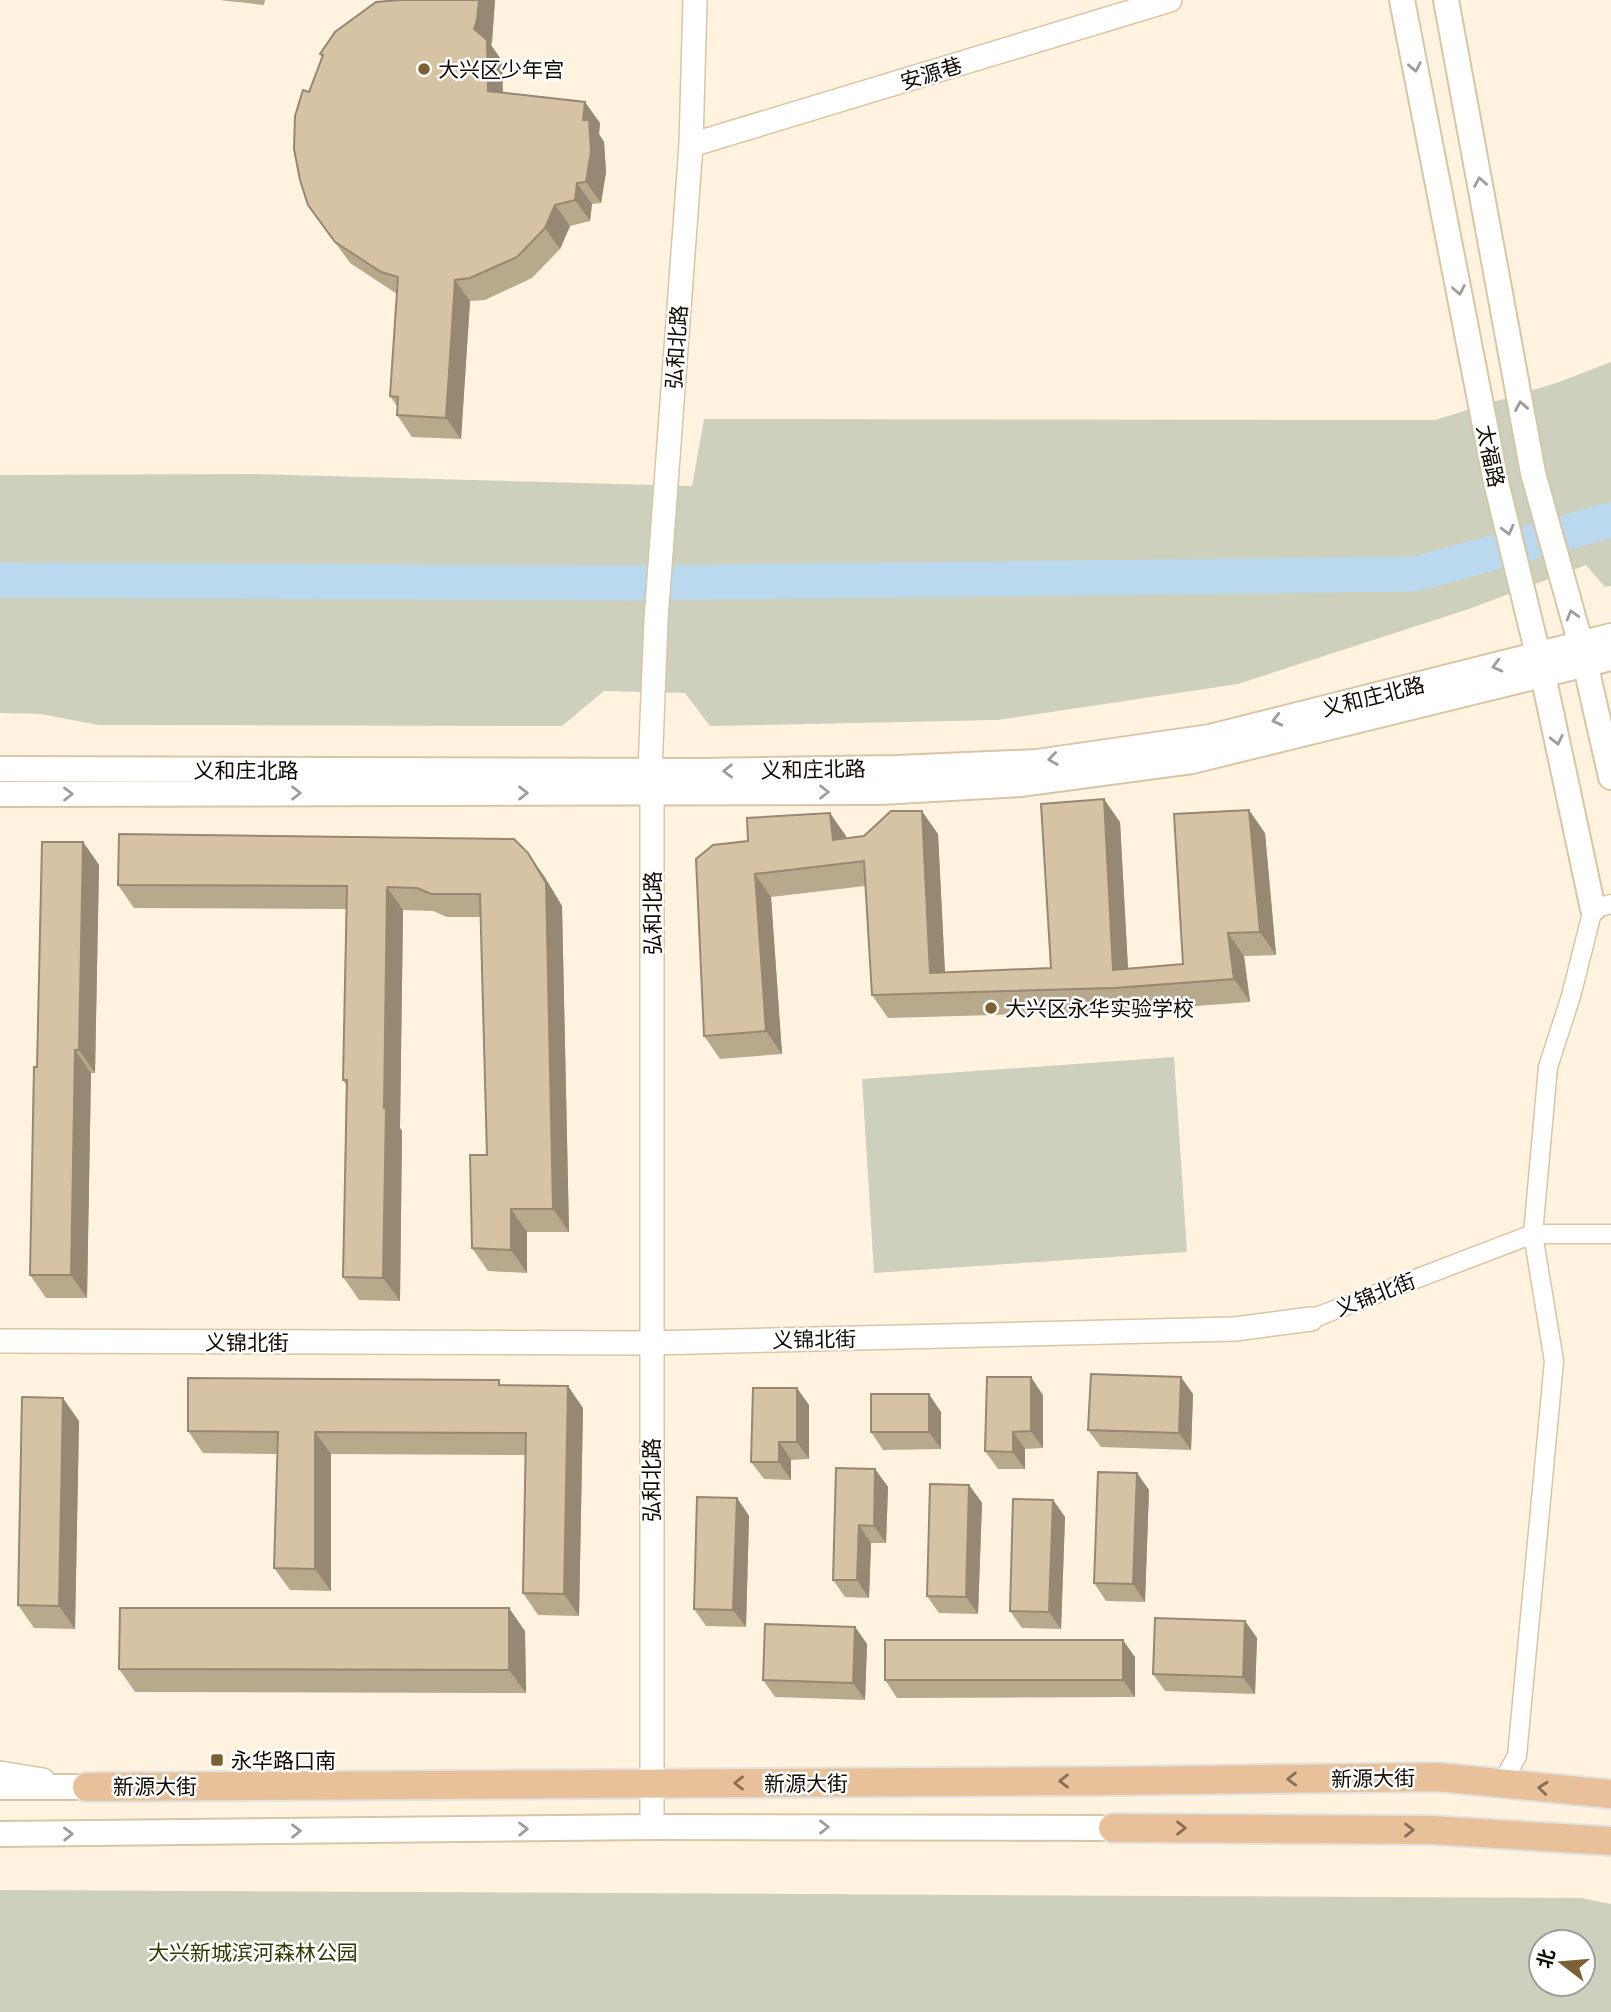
<svg xmlns="http://www.w3.org/2000/svg" width="1611" height="2012" viewBox="0 0 1611 2012" font-family="'IBM Plex Sans','Noto Sans SC',sans-serif">
	<rect width="100%" height="100%" fill="#fff3e0"/>
	<g fill="#ccd0bc" fill-rule="evenodd">
		<path d="M1611,362V586L1605,587L1586,565L1469,609L1238,684L998,720L710,726L685,693L604,691L562,726L98,725L41,714L0,713V475L252,474L692,486L704,419L1435,420L1559,382Z"/>
		<path d="M1174,1057L1187,1252L874,1273L862,1079Z"/>
		<path d="M0,1890L1581,1898L1611,1904V2012H0ZM1541,1942H1583V1984H1541Z"/>
	</g>
	<g fill="none" stroke-linecap="round" stroke-linejoin="round">
		<path stroke="#bbd9ee" stroke-width="35" d="M0,580L631,583L1416,574L1611,520"/>
		<defs>
			<g id="minor">
				<path d="M1311,1319L1533,1234H1611"/>
				<path d="M1501,1784L1517,1756L1554,1361L1533,1234L1548,1067L1571,996L1593,909L1611,904"/>
			</g>
			<g id="tertiary">
				<path d="M691,145L1170,0"/>
				<path d="M0,1341L651,1343L1235,1329L1311,1319"/>
				<path d="M0,1773L43,1780"/>
				<path d="M652,1827V793L650,771L656,620L691,145L695,0"/>
			</g>
			<g id="secondary">
				<path d="M1402,0L1496,482L1543,675L1593,909"/>
				<path d="M1446,0L1533,473L1581,645L1611,777"/>
				<path d="M0,769L701,771L897,768L1037,762L1210,737L1611,636"/>
				<path d="M0,794L880,792L1020,784L1192,761L1611,658"/>
				<path d="M0,1787H87"/>
				<path d="M0,1834L652,1827L1113,1828"/>
			</g>
			<g id="primary">
				<path d="M87,1787L1111,1781L1437,1777L1611,1794"/>
				<path d="M1113,1828L1430,1830L1611,1841"/>
			</g>
		</defs>
		<use href="#minor" stroke="#d7c5a5" stroke-width="21"/>
		<use href="#tertiary" stroke="#d7c5a5" stroke-width="26"/>
		<use href="#secondary" stroke="#d7c5a5" stroke-width="28"/>
		<use href="#primary" stroke="#e2e2e1" stroke-width="32"/>
		<use href="#minor" stroke="#fff" stroke-width="18"/>
		<use href="#tertiary" stroke="#fff" stroke-width="23"/>
		<use href="#secondary" stroke="#fff" stroke-width="24"/>
		<use href="#primary" stroke="#e8c19a" stroke-width="28"/>
	</g>
	<g fill="#b8a88c">
		<path d="M219,0H265L264,5Z"/>
		<path d="M400,0H495L492,41L491,45L502,61L503,93L600,123L599,134L604,142L606,172L601,203L592,204L590,221L570,226L560,249L532,278L485,300L470,301L461,439L412,437L397,415V406L390,396L397,294L350,263L308,205L322,57L320,54Z"/>
		<path d="M1120,822L1128,969L1183,964L1265,833L1276,955L1244,956L1250,1002L1130,1011L888,1018L872,995L865,886L771,897L782,1054L720,1059L704,1036L713,845L846,836V838L938,834L945,973L1051,968Z"/>
		<path d="M83,842L99,865L95,1073H91L87,1298H46L30,1275L37,1067Z"/>
		<path d="M544,876L562,906L569,1232H527V1273L488,1271L472,1248L487,1155L481,917H447L433,911L403,910L400,1128L402,1131L400,1301L359,1300L343,1277L346,1085L343,1080L346,909L134,908L118,885Z"/>
		<path d="M502,1385L583,1408L579,1616L538,1615L523,1593L525,1455L331,1454V1591L290,1590L274,1568L278,1454L203,1453L188,1431Z"/>
		<path d="M1193,1394L1191,1450L1101,1447L1088,1430Z"/>
		<path d="M1043,1395V1448L1025,1449V1469H998L985,1451Z"/>
		<path d="M809,1405V1459L791,1460V1480L764,1479L751,1462Z"/>
		<path d="M941,1412V1449L883,1450L871,1432Z"/>
		<path d="M79,1421L75,1629L34,1628L18,1605Z"/>
		<path d="M875,1469L888,1487L886,1543H871L869,1598L845,1597L833,1580Z"/>
		<path d="M1137,1473L1149,1490L1145,1602L1106,1601L1094,1583Z"/>
		<path d="M969,1485L982,1503L978,1614L939,1613L927,1596Z"/>
		<path d="M737,1498L749,1516L746,1627L706,1626L694,1609Z"/>
		<path d="M1053,1500L1065,1517L1061,1629L1022,1628L1010,1611Z"/>
		<path d="M1245,1621L1257,1638L1255,1694L1165,1691L1153,1674Z"/>
		<path d="M855,1627L867,1644L865,1700L775,1697L763,1680Z"/>
		<path d="M525,1631L526,1693L135,1692L119,1669Z"/>
		<path d="M1135,1657V1697L897,1698L885,1680Z"/>
	</g>
	<g fill="#968872">
		<path d="M479,0H495L492,41L491,45L502,61L503,112L488,91L474,29Z"/>
		<path d="M585,102L600,123L599,134L604,142L606,172L601,203L586,182L583,120Z"/>
		<path d="M577,183L592,204L590,221L575,200Z"/>
		<path d="M555,205L570,226L560,249L545,228Z"/>
		<path d="M455,280L470,301L461,439L446,418Z"/>
		<path d="M1104,799L1120,822L1129,987L1113,970Z"/>
		<path d="M1249,810L1265,833L1276,955L1260,932Z"/>
		<path d="M922,811L938,834L946,993L930,973Z"/>
		<path d="M830,813L846,836L849,863L833,840Z"/>
		<path d="M83,842L99,865L95,1073L79,1050Z"/>
		<path d="M528,853L544,876L562,906L569,1232L553,1209Z"/>
		<path d="M755,874L771,897L782,1054L766,1031Z"/>
		<path d="M387,887L403,910L400,1128L402,1131L400,1301L383,1278L384,1108Z"/>
		<path d="M1228,933L1244,956L1250,1002L1234,979Z"/>
		<path d="M75,1050L91,1073L87,1298L71,1275Z"/>
		<path d="M511,1209L527,1232V1273L511,1250Z"/>
		<path d="M1031,1377L1043,1395V1448L1031,1431Z"/>
		<path d="M1181,1377L1193,1394L1191,1450L1179,1433Z"/>
		<path d="M568,1386L583,1408L579,1616L564,1594Z"/>
		<path d="M797,1388L809,1405V1459L797,1442Z"/>
		<path d="M929,1394L941,1412V1449L929,1432Z"/>
		<path d="M63,1398L79,1421L75,1629L59,1606Z"/>
		<path d="M315,1432L331,1454V1591L315,1569Z"/>
		<path d="M1013,1432L1025,1449V1469L1013,1452Z"/>
		<path d="M779,1442L791,1460V1480L779,1462Z"/>
		<path d="M875,1469L888,1487L886,1543L874,1526Z"/>
		<path d="M1137,1473L1149,1490L1145,1602L1133,1584Z"/>
		<path d="M969,1485L982,1503L978,1614L966,1597Z"/>
		<path d="M737,1498L749,1516L746,1627L733,1610Z"/>
		<path d="M1053,1500L1065,1517L1061,1629L1049,1612Z"/>
		<path d="M859,1525L871,1543L869,1598L857,1580Z"/>
		<path d="M509,1608L525,1631L526,1693L509,1670Z"/>
		<path d="M1245,1621L1257,1638L1255,1694L1243,1677Z"/>
		<path d="M855,1627L867,1644L865,1700L853,1683Z"/>
		<path d="M1123,1640L1135,1657V1697L1123,1680Z"/>
	</g>
	<g fill="#d6c3a3" stroke="#968872" stroke-width="2">
		<path d="M400,0H479L477,20L474,29L487,40L488,91L585,102L583,120H589L591,151L586,182L577,183L575,200L555,205L545,228L517,257L470,278L455,280L446,418L397,415L398,397L390,396L398,277L381,272L335,242L308,205L300,180L294,149L295,116L303,90L309,92L323,55L320,54L335,32L376,2Z"/>
		<path d="M1104,799L1113,970L1183,964L1174,814L1249,810L1260,932L1228,933L1234,979L1114,988L872,995L864,861L755,874L766,1031L704,1036L696,859L713,845L748,841L747,818L830,813L833,840L864,836L891,811H922L930,973L1051,968L1041,804Z"/>
		<path d="M119,834L514,839L528,853L546,883L553,1209H511V1250L472,1248L470,1155H487L480,894H431L417,888L387,887L384,1108H386L383,1278L343,1277L347,1080H343L347,886L118,885Z"/>
		<path d="M42,842H83L79,1050H75L71,1275H30L34,1067H37Z"/>
		<path d="M1091,1374L1181,1377L1179,1433L1088,1430Z"/>
		<path d="M987,1377H1031V1431L1013,1432V1452L985,1451Z"/>
		<path d="M188,1378L499,1380V1385L568,1386L564,1594L523,1593L526,1433L315,1432V1569L274,1568L278,1432L188,1431Z"/>
		<path d="M753,1388H797V1442H779V1462H751Z"/>
		<rect x="871" y="1394" width="58" height="38"/>
		<path d="M22,1397L63,1398L59,1606L18,1605Z"/>
		<path d="M836,1468L875,1469L874,1526L859,1525L857,1580H833Z"/>
		<path d="M1098,1472L1137,1473L1133,1584L1094,1583Z"/>
		<path d="M930,1484L969,1485L966,1597L927,1596Z"/>
		<path d="M697,1497L737,1498L733,1610L694,1609Z"/>
		<path d="M1013,1499L1053,1500L1049,1612L1010,1611Z"/>
		<path d="M120,1608H509V1670L119,1669Z"/>
		<path d="M1155,1618L1245,1621L1243,1677L1153,1674Z"/>
		<path d="M765,1624L855,1627L853,1683L763,1680Z"/>
		<rect x="885" y="1640" width="238" height="40"/>
	</g>
	<defs><path id="oneway-chevron" d="M-2-3.5L2.5 0L-2 3.5" fill="none" stroke-width="1.6" stroke-linecap="round" stroke-linejoin="round" transform="scale(1.75)"/></defs>
	<g stroke="#9f9d9a">
		<use href="#oneway-chevron" transform="translate(1415 67) rotate(79)"/>
		<use href="#oneway-chevron" transform="translate(1480 182) rotate(-100)"/>
		<use href="#oneway-chevron" transform="translate(1459 290) rotate(79)"/>
		<use href="#oneway-chevron" transform="translate(1521 406) rotate(-100)"/>
		<use href="#oneway-chevron" transform="translate(1508 530) rotate(76)"/>
		<use href="#oneway-chevron" transform="translate(1572 615) rotate(-106)"/>
		<use href="#oneway-chevron" transform="translate(1497 666) rotate(166)"/>
		<use href="#oneway-chevron" transform="translate(1277 720) rotate(166)"/>
		<use href="#oneway-chevron" transform="translate(1557 740) rotate(78)"/>
		<use href="#oneway-chevron" transform="translate(1053 759) rotate(172)"/>
		<use href="#oneway-chevron" transform="translate(728 771) rotate(179)"/>
		<use href="#oneway-chevron" transform="translate(824 792)"/>
		<use href="#oneway-chevron" transform="translate(296 793)"/>
		<use href="#oneway-chevron" transform="translate(523 793)"/>
		<use href="#oneway-chevron" transform="translate(68 794)"/>
		<use href="#oneway-chevron" transform="translate(824 1827)"/>
		<use href="#oneway-chevron" transform="translate(523 1829) rotate(-1)"/>
		<use href="#oneway-chevron" transform="translate(296 1831) rotate(-1)"/>
		<use href="#oneway-chevron" transform="translate(68 1834) rotate(-1)"/>
	</g>
	<g stroke="#876f56">
		<use href="#oneway-chevron" transform="translate(1292 1779) rotate(179)"/>
		<use href="#oneway-chevron" transform="translate(1064 1781) rotate(180)"/>
		<use href="#oneway-chevron" transform="translate(739 1783) rotate(180)"/>
		<use href="#oneway-chevron" transform="translate(1543 1788) rotate(-174)"/>
		<use href="#oneway-chevron" transform="translate(1181 1828)"/>
		<use href="#oneway-chevron" transform="translate(1409 1830)"/>
	</g>
	<g fill="#7a6032" stroke="#fff" stroke-width="2.5">
		<circle cx="424" cy="69" r="7"/>
		<circle cx="991" cy="1008" r="7"/>
		<rect x="210" y="1753" width="14" height="14" rx="3.5"/>
	</g>
	<g text-anchor="middle" dominant-baseline="central" stroke-width="5" stroke-linejoin="round" paint-order="stroke">
		<g font-size="21" fill="#100a02" stroke="#fff" text-anchor="start">
			<text x="438" y="69">大兴区少年宫</text>
			<text x="1005" y="1008">大兴区永华实验学校</text>
			<text x="231" y="1760">永华路口南</text>
		</g>
		<g font-size="21" fill="#100a02" stroke="#fff">
			<text transform="translate(931 73) rotate(-17)">安源巷</text>
			<text transform="translate(676 347) rotate(-86)">弘和北路</text>
			<text transform="translate(1491 456) rotate(78)">太福路</text>
			<text transform="translate(1373 696) rotate(-14)">义和庄北路</text>
			<text transform="translate(813 769) rotate(-1)">义和庄北路</text>
			<text x="246" y="770">义和庄北路</text>
			<text transform="translate(652 913) rotate(-90)">弘和北路</text>
			<text transform="translate(1375 1294) rotate(-21)">义锦北街</text>
			<text transform="translate(814 1339) rotate(-1)">义锦北街</text>
			<text x="247" y="1342">义锦北街</text>
			<text transform="translate(651 1480) rotate(-90)">弘和北路</text>
			<text transform="translate(1373 1778) rotate(-1)">新源大街</text>
			<text x="806" y="1783">新源大街</text>
			<text x="155" y="1786">新源大街</text>
		</g>
		<g font-size="21" fill="#323801" stroke="#fff">
			<text x="253" y="1952">大兴新城滨河森林公园</text>
		</g>
	</g>
	<g transform="translate(1562 1963) rotate(286)"><circle r="33" fill="#ffffff" stroke="#9f9d9a" stroke-width="2"/>
	<path d="M0-5L12 26L0 18L-12 26Z" fill="#7a6032"/>
	<text y="-10" font-size="19" font-weight="bold" text-anchor="middle" fill="#100a02">北</text>
	</g>
</svg>
